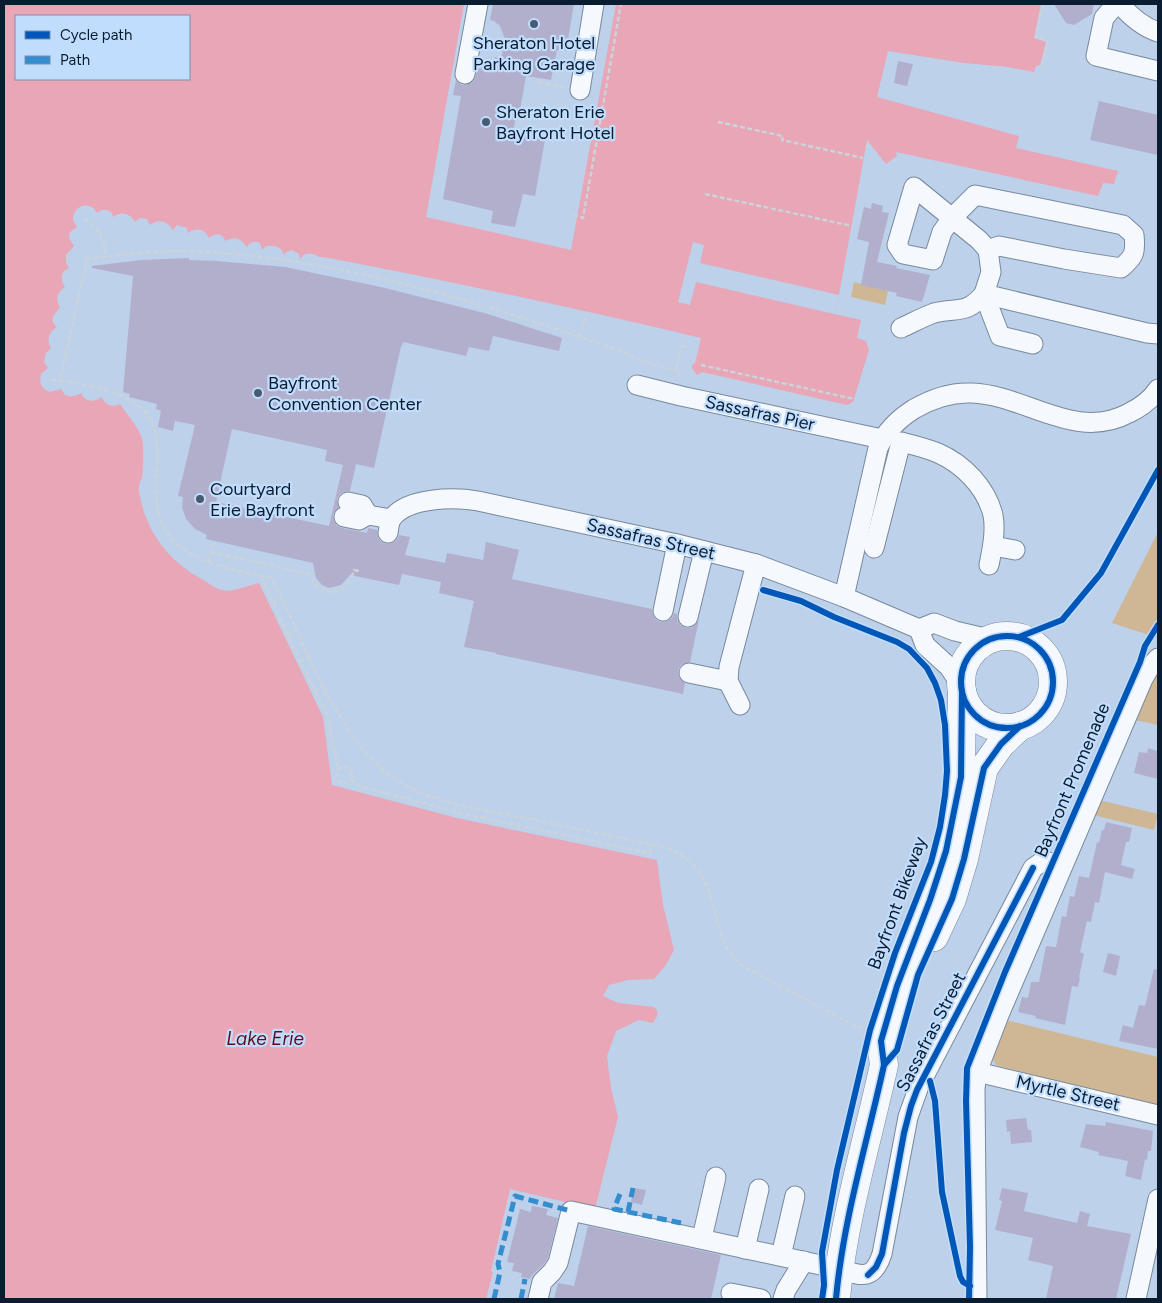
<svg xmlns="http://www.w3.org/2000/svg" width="1162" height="1303" viewBox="0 0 1162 1303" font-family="Figtree,sans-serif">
	<rect width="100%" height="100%" fill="#bdd1ea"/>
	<g fill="#cfb795">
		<path d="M854,282L888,291L885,305L851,297Z"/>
		<path d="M1158,532V638L1112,623Z"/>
		<path d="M1158,669V725L1135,720L1156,673Z"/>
		<path d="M1099,800L1158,814L1154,830L1093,815Z"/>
		<path d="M1006,1020L1158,1057V1105L1070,1085L996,1065L991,1057Z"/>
	</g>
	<path fill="#e8a6b6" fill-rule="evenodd" d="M4,4H464L426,217L571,250L616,4H1041L1034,38L1046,42L1040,65L1036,66L1034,72L1008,67L964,63L888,51L877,97L1019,136L1016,148L1118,171L1114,184L1103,183L1098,196L896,152L897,156L886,164L867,140L839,295L834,314L861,320L857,338L866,341L869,350L853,402L847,405L702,372L697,375L692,368V365L695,363L701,338C575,308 450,281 323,257H319C313,253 305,251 300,259L299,254L292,250L286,252L284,255C282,246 274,245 266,246L262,250L260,243C255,241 250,241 247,247C241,238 234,236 225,241C223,233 215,232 209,238C205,229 196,227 188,233L187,228L177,225L173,230C168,221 158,218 150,225L147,219L140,218L135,222C130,213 121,211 113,217C112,211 108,209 102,210L97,213C90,200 73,205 73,220L77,227L70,232L69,238L74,246L66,255V262L69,268C60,272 60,279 65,287C57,292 55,299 60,307C55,314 48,320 57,327C49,332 46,339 51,348L46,353L44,362L48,368L41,374C39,383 41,389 50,392L61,389L65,395C72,397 75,397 81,393C85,402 94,403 102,397C105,405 112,408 120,404C126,413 140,429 142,439C144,444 143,473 142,477C140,483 138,486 139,492C146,533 169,562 205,581C210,584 216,589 222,590C232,593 249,585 259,583L323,717L332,785L457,818L657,860L663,905L674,950L666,965L654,979L628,980L609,985L603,996L618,1003L654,1007L658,1012L657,1016L653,1023L639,1020L616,1031L607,1056L611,1088L618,1117L595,1209L510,1189L491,1271L493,1272L486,1299H4ZM16,16H189V79H16Z"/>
	<path fill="#bdd1ea" d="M693,242L704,245L700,263L839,295L834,314L696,282L690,305L678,302Z"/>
	<g fill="#b2afcd" fill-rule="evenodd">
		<path d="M493,4H574L566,51L557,50L551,80L526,76L520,110H518L512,134L545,140L535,196L523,194L515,227L491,223L493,211L443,199L461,96L453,95L456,80L462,85L469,84L474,81L478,68L481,69L484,61L494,63L495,57L501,59L505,39L500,26L494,21L490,20Z"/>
		<path d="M1054,4H1094L1092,14L1074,25L1066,23Z"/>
		<path d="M898,61L913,64L907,86L894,83Z"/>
		<path d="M1099,101L1158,115V155L1090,140Z"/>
		<path d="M872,203L883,206L882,212L889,213L877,262L897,266L896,268L930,275L922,302L896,296L897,293L861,285L869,242L857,239L864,207L871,209Z"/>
		<path d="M189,258V260L217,261L285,267L381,287L488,314L562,338L559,351L493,336L489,351L469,347L466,356L403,342L402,346H401L374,468L356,464L350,491L344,492L340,494L337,499L339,508L333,514L334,521L337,526L342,528L367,533L368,528L377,530L378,537L381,542L386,544L392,543L397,540L399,535L410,537L405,555L445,563L447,553L483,560L486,542L519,550L512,579L652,609L653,615L656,620L660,622L667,621L672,618L674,613L677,614V620L680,625L686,628H692L699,620L690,662L681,665L678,670L679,677L685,683L683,694L496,654V653L464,647L474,601L439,593L441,582L402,574L399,585L350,575L341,585L329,588L322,585L316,578L313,563L206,539L207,535L195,529L186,519L182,507L183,497L178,496L195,425L175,421L173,431L158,427L161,411L156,409L157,404L129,397L130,394L123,392L133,276L92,268V266L142,260ZM232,429L327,450L325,461L343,465L329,526L216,502Z"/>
		<path d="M1148,748L1158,751V779L1134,773L1139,752L1147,753Z"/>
		<path d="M1106,822L1132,828L1129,842H1126L1121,865L1135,869L1132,879L1105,872L1099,903L1095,902L1091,922L1087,921L1080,952L1084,954L1079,977H1080L1078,987L1072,986L1065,1025L1035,1018L1036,1016L1018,1012L1022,997L1028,998L1031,982H1039L1046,946L1056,947L1062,916L1066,917L1070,896L1074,897L1079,876L1089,878L1097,842L1099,843L1102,830H1104Z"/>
		<path d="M1108,953L1120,956L1116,976L1103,972Z"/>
		<path d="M1154,969L1158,970V1049L1119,1041L1123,1025L1133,1028L1139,1005L1145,1006Z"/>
		<path d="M1026,1118L1028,1130H1031L1032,1142L1011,1144L1010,1131L1007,1132L1006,1120Z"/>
		<path d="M1106,1122L1153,1131L1151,1151H1148L1147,1160L1145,1159L1141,1180L1125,1176L1128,1161L1098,1155L1099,1152L1080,1147L1086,1124L1105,1126Z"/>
		<path d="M634,1188L646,1190L642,1205L631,1202Z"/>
		<path d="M1002,1188L1028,1193L1024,1211L1077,1223L1080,1211L1090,1214L1087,1226L1131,1234L1116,1299H1046L1053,1266L1028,1260L1033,1238L995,1230L1002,1201L999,1200Z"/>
		<path d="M532,1206L548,1209L546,1215L558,1218L548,1258L543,1265L532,1275L530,1279L521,1277L522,1273L512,1271L514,1263L507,1262L520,1209L531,1212Z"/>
		<path d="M588,1226L721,1255L711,1299H554L558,1283L574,1286Z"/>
	</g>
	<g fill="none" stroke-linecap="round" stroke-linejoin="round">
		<defs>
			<g id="minor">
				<path d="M1116,4L1104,18L1096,56L1158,71"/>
				<path d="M1120,4C1130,16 1143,27 1158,32"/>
				<path d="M465,74L478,4"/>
				<path d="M580,90L594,4"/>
				<path d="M988,250L999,246L1064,259L1121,268C1134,257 1136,253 1134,235L1123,225L975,195L952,218L942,232L933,260L903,254L897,245L914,187L979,240L988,250L991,272L984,294L1000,336L1033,344"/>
				<path d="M901,328C912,323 923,317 934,313C958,307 966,315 984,294L1147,333L1158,334"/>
				<path d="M637,385L681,396L882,439"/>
				<path d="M348,502L362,505L368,515"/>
				<path d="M344,517L359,520L368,515L391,519"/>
				<path d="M388,533C389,528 389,522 392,518C408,497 455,497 478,501L677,544L756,564L844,597L919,629L934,623L955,631L989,639"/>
				<path d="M993,546L1015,550"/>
				<path d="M874,548L901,442C913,445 926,448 938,453C963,464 986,487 993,515C996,531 992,550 989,565"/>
				<path d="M844,597L878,448C886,431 898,419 914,409C931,399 952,392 972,393C1026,395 1075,442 1129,413C1141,407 1151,400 1158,389"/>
				<path d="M663,611L677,544"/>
				<path d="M688,617L704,551"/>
				<path d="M919,629L925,645L949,667L961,685"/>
				<path d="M689,673L728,681"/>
				<path d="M740,705L728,681L729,667L756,564"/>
				<path d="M977,1072L1158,1115"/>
				<path d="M702,1238L716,1177"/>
				<path d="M745,1249L759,1189"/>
				<path d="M781,1256L795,1196"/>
				<path d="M731,1293L761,1299"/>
				<path d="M538,1299L542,1282L552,1272L558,1263L571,1211L839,1269C862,1276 873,1281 882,1254L908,1117L919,1086L1033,868L1043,861L1063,865"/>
				<path d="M783,1299L786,1290L804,1261"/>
				<path d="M977,1299L975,1089L977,1072L999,1015L1143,679L1150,667L1158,658"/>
				<path d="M1136,1299L1158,1199"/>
			</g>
			<g id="highway">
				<circle cx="1007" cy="682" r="46"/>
				<path d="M934,937L952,899L964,859L984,768L1001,744L1020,726"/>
				<path d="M836,1299C843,1220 867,1143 884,1065L881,1041L897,986L930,900L946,851L961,777L962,691"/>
			</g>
		</defs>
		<use href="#minor" stroke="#78899d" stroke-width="21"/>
		<use href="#highway" stroke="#78899d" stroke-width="29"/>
		<g stroke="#cbd3db" stroke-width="2.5" stroke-dasharray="5 2.5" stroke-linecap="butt">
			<path d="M1042,66L1048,40L1036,37L1043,4"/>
			<path d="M538,82L566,88"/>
			<path d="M518,118L527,120L530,108L554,114"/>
			<path d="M718,122L783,136L782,140L863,158"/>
			<path d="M705,194L852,226"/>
			<path d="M573,215L583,218L621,4"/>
			<path d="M85,218C99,229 105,239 106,257"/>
			<path d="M482,305C407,284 332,265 254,256C229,254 204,251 178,251C148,252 117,255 87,259L60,380C86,386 118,389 139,406C153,416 157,434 157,450C158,468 154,498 159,515C171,561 232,570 272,578C301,637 332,724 381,768C419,803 481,809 530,819C575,828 620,838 664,847L679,853L698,869L709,890L722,938L727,948L741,965L854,1025L864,1028"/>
			<path d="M489,307L607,346L654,365L680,371L678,379"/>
			<path d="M579,337L586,317"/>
			<path d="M701,365L854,399"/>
			<path d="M676,370L681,348L687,342"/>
			<path d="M51,380H60"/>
			<path d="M211,552L310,574C318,601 348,596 354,570L359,571"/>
			<path d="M209,562L213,543"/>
			<path d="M261,576L300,662L328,716L338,769"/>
			<path d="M273,602L282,597"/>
			<path d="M288,635L297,630"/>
			<path d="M300,662L309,657"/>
			<path d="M315,691L324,686"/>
			<circle cx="344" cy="775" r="8"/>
			<path d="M351,780L363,787L459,813L650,853L652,844"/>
		</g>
		<use href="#minor" stroke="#f5f8fc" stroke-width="19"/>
		<use href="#highway" stroke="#f5f8fc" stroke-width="28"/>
		<g stroke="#348dce" stroke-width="5" stroke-dasharray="10 5" stroke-linecap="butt">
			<path d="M620,1194L614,1209L681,1223"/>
			<path d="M628,1212L633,1188"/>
			<path d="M494,1299L500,1272L498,1264L515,1196L571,1211"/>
			<path d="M521,1299L525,1279"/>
		</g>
		<defs>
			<g id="cycleway">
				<path d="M763,590L801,601L834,617L897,642L909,649L927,668L935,683L941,700L945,725L947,771L945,795L940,827L931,862L895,953L870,1030L837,1170L822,1252L824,1285L822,1299"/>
				<circle cx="1007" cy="682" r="46"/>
				<path d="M1019,637L1062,620L1101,573L1158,470"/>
				<path d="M884,1065L897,1050L918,975L952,899L964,859L984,768L1001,744L1020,726"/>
				<path d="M930,1081L935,1101L942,1192L960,1276L963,1282L970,1286"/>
				<path d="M868,1275L876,1267L882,1254L904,1133L911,1106L917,1090L1033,868"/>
				<path d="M836,1299C843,1220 867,1143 884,1065L881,1041L897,986L930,900L946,851L961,777L962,691"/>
				<path d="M969,1299L970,1247L966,1101L967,1068L1005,972L1140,662L1145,646L1158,625"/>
			</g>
		</defs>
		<use href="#cycleway" stroke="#c1ddfe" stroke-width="9"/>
		<use href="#cycleway" stroke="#0057b8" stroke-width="6"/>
	</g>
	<g fill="#495b71" stroke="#c1ddfe" stroke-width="2">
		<circle cx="534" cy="24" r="5"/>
		<circle cx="486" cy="122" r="5"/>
		<circle cx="258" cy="393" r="5"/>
		<circle cx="200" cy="499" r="5"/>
	</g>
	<g text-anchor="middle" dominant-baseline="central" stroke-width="4.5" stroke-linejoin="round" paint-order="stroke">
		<g font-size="18" fill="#0a1c30" stroke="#c1ddfe" text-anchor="start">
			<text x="534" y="43" text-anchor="middle">Sheraton Hotel<tspan x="534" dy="21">Parking Garage</tspan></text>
			<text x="496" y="112">Sheraton Erie<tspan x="496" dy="21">Bayfront Hotel</tspan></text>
			<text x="268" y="383">Bayfront<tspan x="268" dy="21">Convention Center</tspan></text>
			<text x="210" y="489">Courtyard<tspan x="210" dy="21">Erie Bayfront</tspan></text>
		</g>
		<g font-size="18" fill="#0a1c30" stroke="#c1ddfe">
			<text transform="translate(760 413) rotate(12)">Sassafras Pier</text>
			<text transform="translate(651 539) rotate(13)">Sassafras Street</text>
			<text transform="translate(1072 780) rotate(-67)">Bayfront Promenade</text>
			<text transform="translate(897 903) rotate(-70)">Bayfront Bikeway</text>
			<text transform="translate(931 1032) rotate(-63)">Sassafras Street</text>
			<text transform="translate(1068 1093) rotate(13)">Myrtle Street</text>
		</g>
		<g font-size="19" font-style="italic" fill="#5e0d21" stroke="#c1ddfe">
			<text x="265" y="1038">Lake Erie</text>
		</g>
	</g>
	<rect width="1162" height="1303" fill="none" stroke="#0a1c30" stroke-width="10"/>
	<rect x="15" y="15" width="175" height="65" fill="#c1ddfe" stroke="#7890ac"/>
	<rect x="25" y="31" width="25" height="8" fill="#0057b8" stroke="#7890ac"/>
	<text x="60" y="40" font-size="15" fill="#0a1c30">Cycle path</text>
	<rect x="25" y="56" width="25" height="8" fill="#348dce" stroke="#7890ac"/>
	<text x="60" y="65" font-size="15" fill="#0a1c30">Path</text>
</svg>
